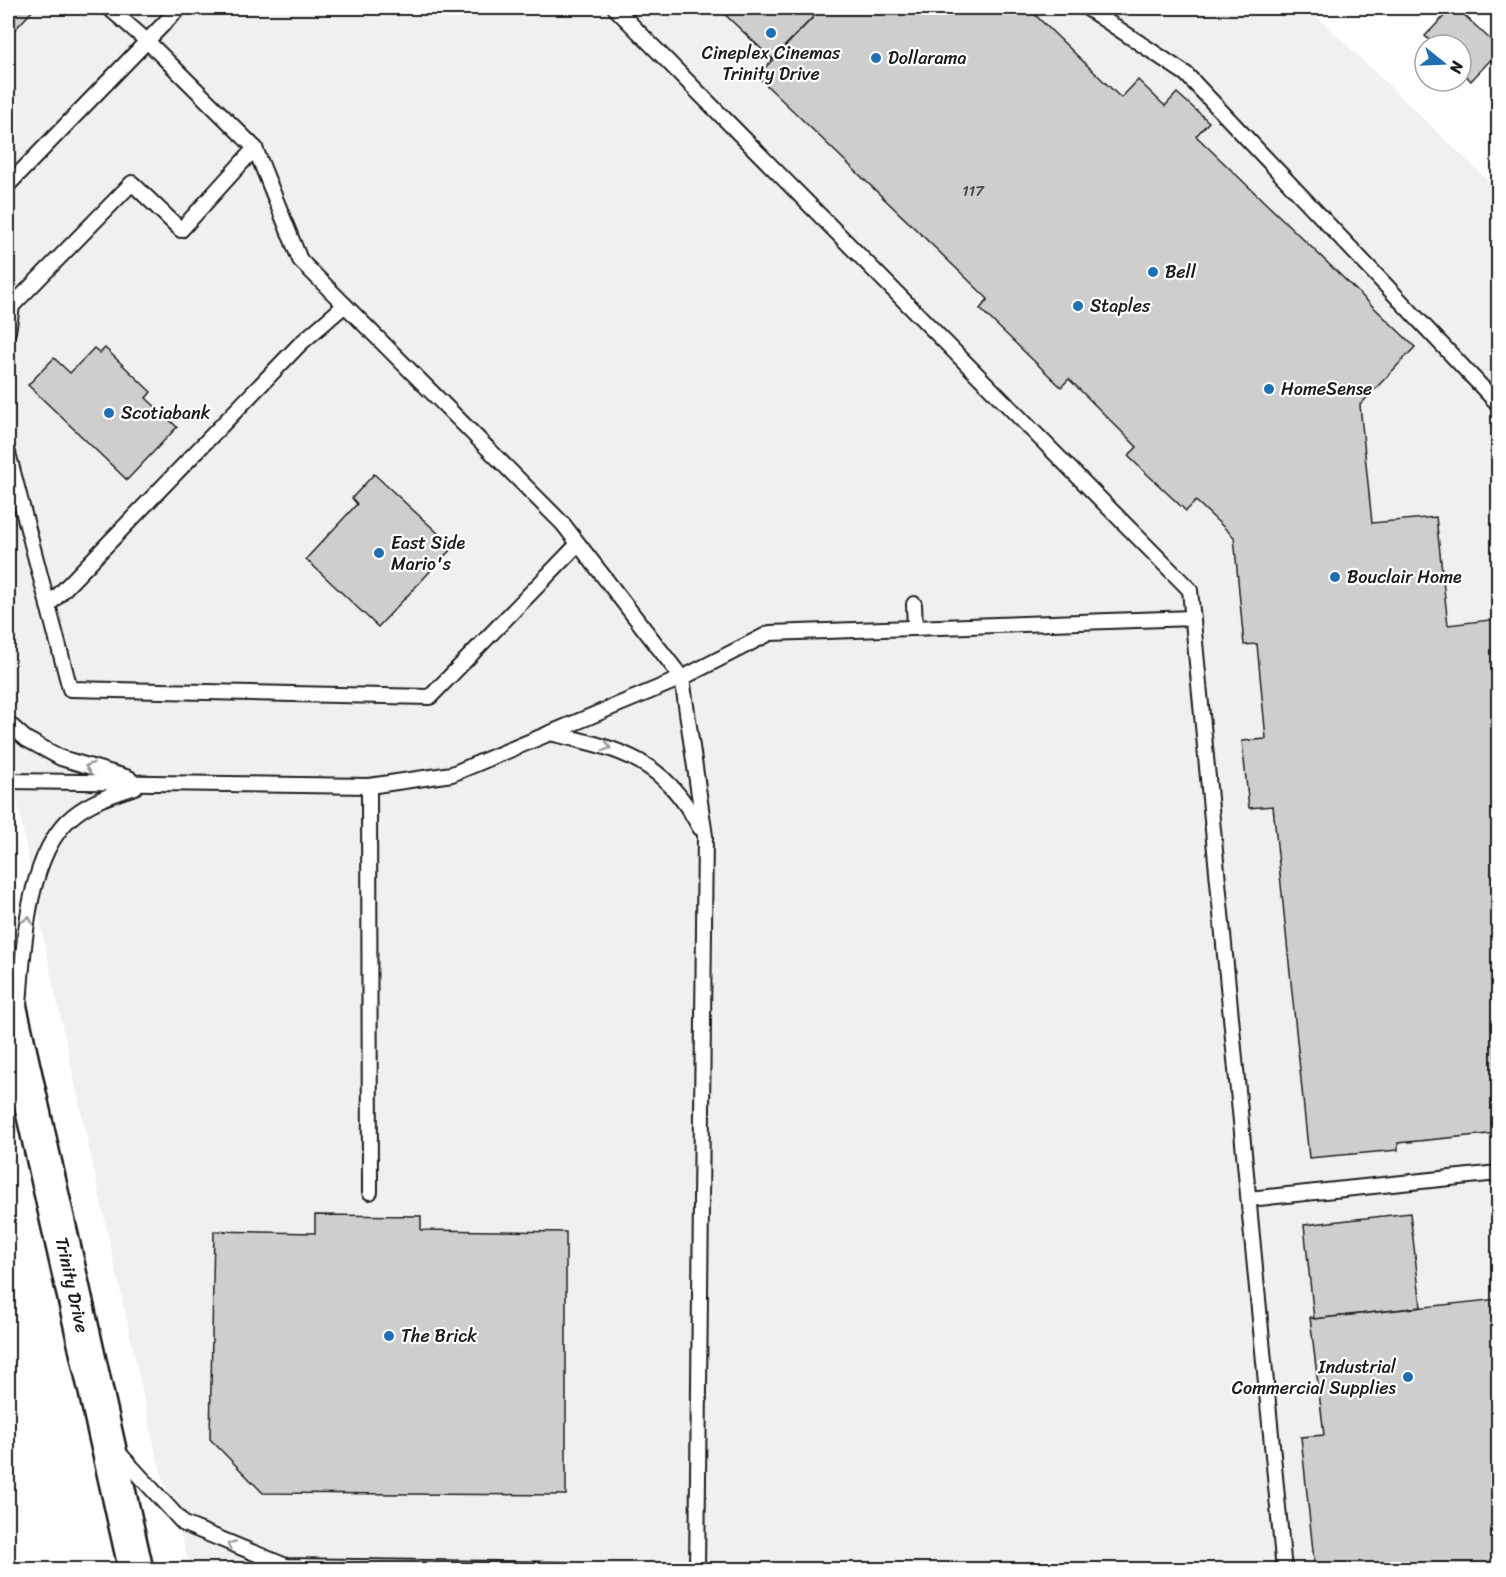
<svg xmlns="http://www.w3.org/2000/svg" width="1506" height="1577" viewBox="0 0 1506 1577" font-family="Sriracha,sans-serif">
	<rect width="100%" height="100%" fill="#fff"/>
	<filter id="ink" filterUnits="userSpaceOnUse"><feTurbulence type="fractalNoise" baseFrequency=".0167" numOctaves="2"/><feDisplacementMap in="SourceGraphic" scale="12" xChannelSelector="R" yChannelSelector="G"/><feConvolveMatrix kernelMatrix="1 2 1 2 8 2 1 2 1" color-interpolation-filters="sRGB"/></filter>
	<g filter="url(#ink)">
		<path fill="#f0f0f0" d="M8,8H1308L1498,190V1569H191L156,1454L47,956L8,752Z"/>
		<g fill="#cecece" stroke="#1c1c1c" stroke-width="1.5">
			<path d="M8,8H35L8,37Z"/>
			<path d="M718,8H822L772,59Z"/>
			<path d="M822,8H1028L1121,98L1138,80L1165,106L1177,93L1209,122L1196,136L1415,347L1360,405L1372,523L1436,517L1448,625L1498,619V1133L1398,1143V1150L1309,1158L1273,806L1249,808L1242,741L1266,739L1257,644L1244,645L1234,537L1196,501L1186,511L1128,456L1137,447L1069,379L1061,387L980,309L988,299L757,76Z"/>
			<path d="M1452,8H1465L1461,12L1493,42L1497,37L1498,38V52L1471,81L1461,71V45H1434L1425,36Z"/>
			<path d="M94,348L100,353L105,348L151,392L146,398L177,427L127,480L28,385L54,358L70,373Z"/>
			<path d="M374,474L453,547L378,627L306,559L357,504L352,498Z"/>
			<path d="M1410,1213L1421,1307L1314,1319L1304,1225Z"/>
			<path d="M315,1215L421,1216V1230L566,1232V1495L263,1493L210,1439L214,1231L315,1233Z"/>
			<path d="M1498,1299V1570H1315L1301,1437L1324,1435L1310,1317L1314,1319Z"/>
		</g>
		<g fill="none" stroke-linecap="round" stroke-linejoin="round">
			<defs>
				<g id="service">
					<path d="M109,8L147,41L255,148L300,260L563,524L682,678L705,836L697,1570"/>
					<path d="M615,8L1190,590L1284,1570"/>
					<path d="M1087,8L1186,74L1498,404"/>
					<path d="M8,185L179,8"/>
					<path d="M8,332L12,306L132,183L181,230L255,148"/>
					<path d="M8,453L70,689L430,697L578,544"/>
					<path d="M914,604L915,628"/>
					<path d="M48,606L300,344L345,305"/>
					<path d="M8,723L26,739L61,758L129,778"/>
					<path d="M550,733C623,750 662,758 700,828"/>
					<path d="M8,781L369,786L452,774L682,678L770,633L1193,618"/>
					<path d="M369,786L370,1192"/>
					<path d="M19,1006C23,950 27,853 73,816C91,801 114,794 135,787"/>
					<path d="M1249,1199L1498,1173"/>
					<path d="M117,1451L184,1524L286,1566L569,1570"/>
				</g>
				<g id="tertiary">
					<path id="s1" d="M8,1000L136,1570"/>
				</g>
			</defs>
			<use href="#service" stroke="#1c1c1c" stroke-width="18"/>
			<use href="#tertiary" stroke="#1c1c1c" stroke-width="38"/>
			<use href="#service" stroke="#fff" stroke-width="14"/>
			<use href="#tertiary" stroke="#fff" stroke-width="33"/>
		</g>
		<defs><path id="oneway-chevron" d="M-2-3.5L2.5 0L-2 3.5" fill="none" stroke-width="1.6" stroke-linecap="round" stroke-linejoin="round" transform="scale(1.5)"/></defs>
		<g stroke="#999">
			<use href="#oneway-chevron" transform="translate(607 747) rotate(19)"/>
			<use href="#oneway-chevron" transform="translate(89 767) rotate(-163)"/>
			<use href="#oneway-chevron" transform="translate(28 920) rotate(-77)"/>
			<use href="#oneway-chevron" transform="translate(231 1545) rotate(-156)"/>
		</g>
	</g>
	<g fill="#1f6fb2" stroke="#fff" stroke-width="2">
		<circle cx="771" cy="33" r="6"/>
		<circle cx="876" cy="58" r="6"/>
		<circle cx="1153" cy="272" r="6"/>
		<circle cx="1078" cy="306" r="6"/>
		<circle cx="1269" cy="389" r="6"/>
		<circle cx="109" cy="413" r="6"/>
		<circle cx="379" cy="553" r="6"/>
		<circle cx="1335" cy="577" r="6"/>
		<circle cx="389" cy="1336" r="6"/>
		<circle cx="1408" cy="1377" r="6"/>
	</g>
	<g text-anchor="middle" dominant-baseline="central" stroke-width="4.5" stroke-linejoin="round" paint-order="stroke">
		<g font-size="15" fill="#484848">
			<text x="973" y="191">117</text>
		</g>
		<g font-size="18" fill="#1c1c1c" stroke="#fff" text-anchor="start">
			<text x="771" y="53" text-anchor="middle">Cineplex Cinemas<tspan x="771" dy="21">Trinity Drive</tspan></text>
			<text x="888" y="58">Dollarama</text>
			<text x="1165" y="272">Bell</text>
			<text x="1090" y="306">Staples</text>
			<text x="1281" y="389">HomeSense</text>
			<text x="121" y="413">Scotiabank</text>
			<text x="391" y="543">East Side<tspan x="391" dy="21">Mario's</tspan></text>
			<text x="1347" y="577">Bouclair Home</text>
			<text x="401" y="1336">The Brick</text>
			<text x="1396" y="1367" text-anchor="end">Industrial<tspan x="1396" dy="21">Commercial Supplies</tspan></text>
		</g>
		<g font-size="18" fill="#1c1c1c" stroke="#fff">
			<text stroke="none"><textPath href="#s1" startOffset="292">Trinity Drive</textPath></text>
		</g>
	</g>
	<rect width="1506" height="1577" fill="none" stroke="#fff" stroke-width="30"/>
	<rect x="15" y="15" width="1476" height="1547" fill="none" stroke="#1c1c1c" stroke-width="2" filter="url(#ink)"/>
	<g transform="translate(1443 63) rotate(108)"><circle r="28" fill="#ffffff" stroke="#a4a4a4" stroke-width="1.5"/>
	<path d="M0-4.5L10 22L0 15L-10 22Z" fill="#1f6fb2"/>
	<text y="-9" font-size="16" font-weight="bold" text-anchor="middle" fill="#1c1c1c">N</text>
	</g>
</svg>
